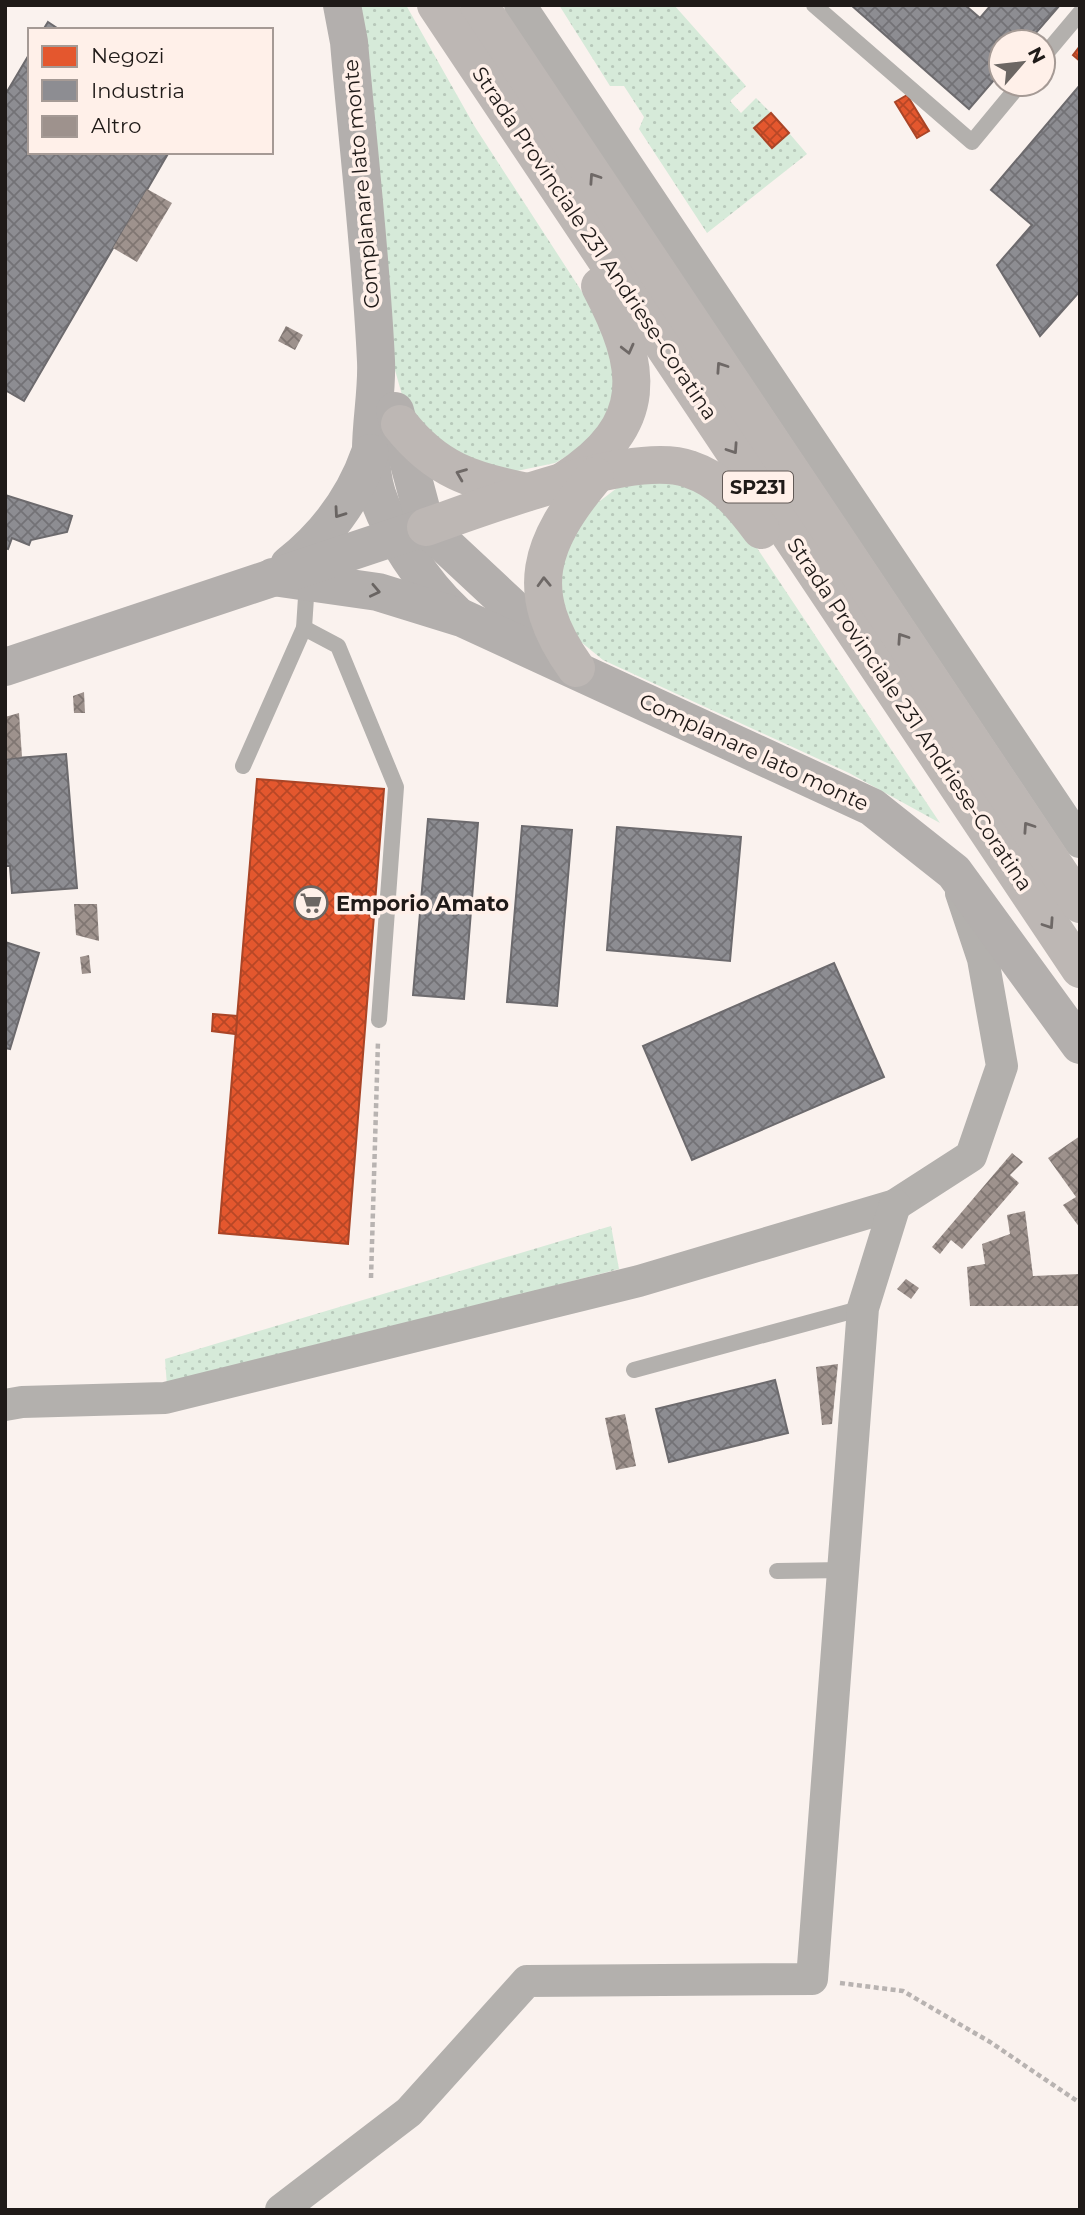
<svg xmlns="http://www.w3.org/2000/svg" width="1085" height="2215" viewBox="0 0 1085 2215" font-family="Montserrat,sans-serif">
	<defs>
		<pattern id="green-dots" width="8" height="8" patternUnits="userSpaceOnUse" patternTransform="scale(1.75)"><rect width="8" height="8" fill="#d6ead9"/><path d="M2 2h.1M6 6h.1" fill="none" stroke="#b7c8ba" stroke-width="1.8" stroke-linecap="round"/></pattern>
		<pattern id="shops-cross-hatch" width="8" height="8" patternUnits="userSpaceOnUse" patternTransform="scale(1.75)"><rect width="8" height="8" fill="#e4572e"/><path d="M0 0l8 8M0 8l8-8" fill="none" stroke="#b84726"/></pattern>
		<pattern id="industry-cross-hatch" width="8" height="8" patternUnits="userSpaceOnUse" patternTransform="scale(1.75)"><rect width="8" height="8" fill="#8d8d92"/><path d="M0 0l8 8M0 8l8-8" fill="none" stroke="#737276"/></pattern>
		<pattern id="building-cross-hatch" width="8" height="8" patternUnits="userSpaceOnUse" patternTransform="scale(1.75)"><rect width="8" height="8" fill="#9e928d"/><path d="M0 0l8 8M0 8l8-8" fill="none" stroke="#807672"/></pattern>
	</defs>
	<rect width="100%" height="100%" fill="#faf2ee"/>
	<g fill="url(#green-dots)">
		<path d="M356,5H406L475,127L599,318L618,365L613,410L592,441L555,463L512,472L470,468L407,413L395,370Z"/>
		<path d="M559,5H674L746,86L730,101L741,113L756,98L771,113L754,129L772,148L789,133L807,154L707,233L639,129L644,117L624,86H610Z"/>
		<path d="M663,480L706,493L743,527L940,823L849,773L603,660L581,642L560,610L554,561L571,523L617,488Z"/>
		<path d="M611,1226L619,1269L167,1386L165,1359Z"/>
	</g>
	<g fill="url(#shops-cross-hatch)" stroke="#a94527" stroke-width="2">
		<path d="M1080,46V61L1073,55Z"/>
		<path d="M907,95L929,131L917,138L895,102Z"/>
		<path d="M771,113L789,133L772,148L754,128Z"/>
		<path d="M257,779L384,789L348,1244L219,1233Z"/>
		<path d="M213,1014L237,1016L236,1034L212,1031Z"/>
	</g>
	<g fill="url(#industry-cross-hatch)" stroke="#6c6a6d" stroke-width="2">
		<path d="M851,5H965L980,18L991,5H1060L1028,42H1001V72L969,109Z"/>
		<path d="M48,22L60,30H43Z"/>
		<path d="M30,53V152H169L24,401L5,390V95Z"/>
		<path d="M1080,85V291L1040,336L997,265L1032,225L991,190Z"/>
		<path d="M5,495L72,516L67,532L31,540L29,545L12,538L8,549L5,548Z"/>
		<path d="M66,754L77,888L12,893L10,866H5V759Z"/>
		<path d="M428,819L478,823L464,999L413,995Z"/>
		<path d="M522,826L572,830L557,1006L507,1002Z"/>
		<path d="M617,827L741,837L730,961L607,950Z"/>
		<path d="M5,942L39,953L10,1049L5,1048Z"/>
		<path d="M834,963L884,1077L692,1160L643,1046Z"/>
		<path d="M775,1380L788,1433L669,1462L656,1409Z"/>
	</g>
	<g fill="url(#building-cross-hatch)">
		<path d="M147,189L172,203L137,262L113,248Z"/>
		<path d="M286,326L303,335L295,350L278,341Z"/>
		<path d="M84,692L85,713H74L73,696Z"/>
		<path d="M19,713L22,757L5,759V717Z"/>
		<path d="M74,904H97L99,941L76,935Z"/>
		<path d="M89,955L91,973L82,974L80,957Z"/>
		<path d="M1080,1136V1228L1063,1205L1076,1197L1048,1158Z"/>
		<path d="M1012,1153L1023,1162L1010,1175L1019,1183L962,1249L951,1240L940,1254L932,1247Z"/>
		<path d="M1025,1211L1033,1276L1080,1274V1306H970L967,1267L985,1264L982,1244L1010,1234L1007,1215Z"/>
		<path d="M906,1279L919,1288L911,1299L897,1289Z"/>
		<path d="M838,1364L832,1424L822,1425L816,1367Z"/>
		<path d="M625,1414L636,1466L616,1470L605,1418Z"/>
	</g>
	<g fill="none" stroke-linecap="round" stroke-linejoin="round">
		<g stroke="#b8b3b1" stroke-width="4.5" stroke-dasharray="5 3.5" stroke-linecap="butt">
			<path d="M371,1278L378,1041"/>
			<path d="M840,1983L903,1991L990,2042L1080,2103"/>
		</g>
		<g stroke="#b3b0ad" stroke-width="16">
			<path d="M814,5L972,142L1020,84"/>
			<path d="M1043,57L1080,13"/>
			<path d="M304,628L338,646L396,787L379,1020"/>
			<path d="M243,766L304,628L307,582"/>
			<path d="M634,1370L863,1308"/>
			<path d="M777,1571L844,1570"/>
		</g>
		<g stroke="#b3b0ad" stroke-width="32">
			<path d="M520,5L1080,842"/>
			<path d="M5,1405L22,1402L165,1398L639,1281L895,1205L971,1156L1002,1066L983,959L961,893"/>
			<path d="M281,2210L409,2112L527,1981L812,1979L863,1308L895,1205"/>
		</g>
		<g stroke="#b3afad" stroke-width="38">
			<path d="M342,5L349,42C358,148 371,255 376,361C378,405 363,450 377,494C390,533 424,585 455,613"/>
			<path d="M395,411L426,527L558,650"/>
			<path d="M289,565C327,535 354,499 370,453"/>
			<path d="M273,577L378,592L462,618L872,807L954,872L1080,1045"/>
			<path d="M5,667L422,528"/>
		</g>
		<g stroke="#bdb7b4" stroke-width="38">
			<path d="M436,5L1080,969"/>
			<path d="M479,5L1080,904"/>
			<path d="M400,424C436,470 472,481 527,492"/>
			<path d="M565,480C651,425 643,367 600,286"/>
			<path d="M426,527C484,507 634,449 689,469C722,480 741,503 761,530"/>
			<path d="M576,668C521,591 540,542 595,476"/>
		</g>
	</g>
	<defs><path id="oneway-chevron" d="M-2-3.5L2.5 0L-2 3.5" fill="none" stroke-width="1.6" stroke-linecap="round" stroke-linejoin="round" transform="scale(1.75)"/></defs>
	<g stroke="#6e6866">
		<use href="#oneway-chevron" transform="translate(594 178) rotate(-124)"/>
		<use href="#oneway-chevron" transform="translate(628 349) rotate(76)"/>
		<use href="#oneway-chevron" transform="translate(721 367) rotate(-124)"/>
		<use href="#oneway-chevron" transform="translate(733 449) rotate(56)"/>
		<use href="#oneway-chevron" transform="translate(461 474) rotate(-158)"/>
		<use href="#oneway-chevron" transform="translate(544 582) rotate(-92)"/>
		<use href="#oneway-chevron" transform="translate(902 638) rotate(-124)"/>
		<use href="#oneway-chevron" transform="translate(1028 827) rotate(-124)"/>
		<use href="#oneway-chevron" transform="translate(1049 924) rotate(56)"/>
	</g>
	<g stroke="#696462">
		<use href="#oneway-chevron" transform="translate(339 513) rotate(125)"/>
		<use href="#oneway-chevron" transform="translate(375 591) rotate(12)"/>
	</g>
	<defs>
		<symbol id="supermarket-ring" viewBox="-11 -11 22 22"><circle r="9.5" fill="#fff0e9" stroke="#6c6663" stroke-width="1.5"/><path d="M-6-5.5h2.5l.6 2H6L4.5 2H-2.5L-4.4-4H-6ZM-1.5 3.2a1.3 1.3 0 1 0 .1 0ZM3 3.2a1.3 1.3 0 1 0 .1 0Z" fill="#6c6663"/></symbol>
	</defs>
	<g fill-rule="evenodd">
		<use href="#supermarket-ring" x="292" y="884" width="38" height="38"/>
	</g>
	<g text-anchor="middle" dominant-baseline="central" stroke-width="7" stroke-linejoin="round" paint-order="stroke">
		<rect fill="#fff0e9" stroke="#625a57" stroke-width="2" x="723" y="471.5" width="70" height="31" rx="5"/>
		<g font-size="19" font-weight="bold" fill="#1f1a18">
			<text x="758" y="487">SP231</text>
		</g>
		<g font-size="21" fill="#1f1a18" stroke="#fff0e9">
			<text transform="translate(361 184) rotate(-95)">Complanare lato monte</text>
			<text transform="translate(595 243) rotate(56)">Strada Provinciale 231 Andriese-Coratina</text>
			<text transform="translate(910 714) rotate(56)">Strada Provinciale 231 Andriese-Coratina</text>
			<text transform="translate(754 752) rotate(25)">Complanare lato monte</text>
		</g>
		<g font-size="21" font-weight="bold" fill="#1f1a18" stroke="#fff0e9" text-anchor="start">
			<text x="336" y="903">Emporio Amato</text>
		</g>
	</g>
	<rect width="1085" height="2215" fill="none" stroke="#1f1a18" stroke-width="14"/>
	<rect x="28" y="28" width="245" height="126" fill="#fff0e9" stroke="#a59a95" stroke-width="2"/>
	<rect x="42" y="46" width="35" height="21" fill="#e4572e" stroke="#a59a95" stroke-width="2"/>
	<text x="91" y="63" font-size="21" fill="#1f1a18">Negozi</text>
	<rect x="42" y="80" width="35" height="21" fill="#8d8d92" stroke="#a59a95" stroke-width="2"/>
	<text x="91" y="98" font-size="21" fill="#1f1a18">Industria</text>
	<rect x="42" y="116" width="35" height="21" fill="#9e928d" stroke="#a59a95" stroke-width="2"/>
	<text x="91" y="133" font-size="21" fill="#1f1a18">Altro</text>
	<g transform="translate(1022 63) rotate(62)"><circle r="33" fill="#fff0e9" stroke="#a59a95" stroke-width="2"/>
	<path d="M0-5L12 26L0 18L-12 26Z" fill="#6c6663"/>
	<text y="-10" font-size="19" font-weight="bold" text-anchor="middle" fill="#1f1a18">N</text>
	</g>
</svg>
